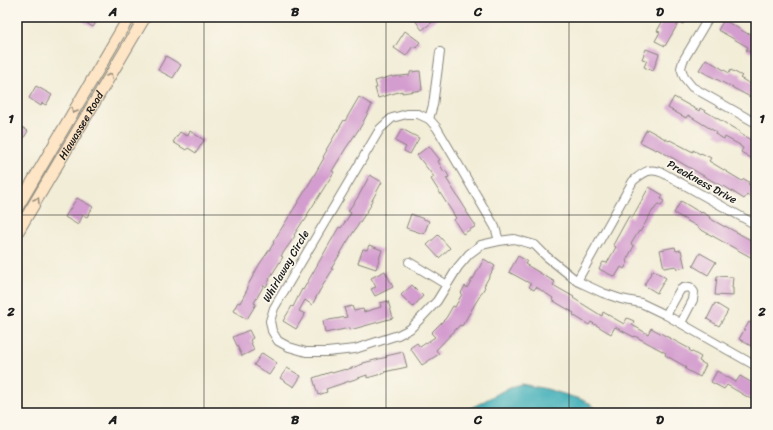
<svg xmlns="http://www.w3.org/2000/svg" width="773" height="430" viewBox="0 0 773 430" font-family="Sriracha,sans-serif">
	<rect width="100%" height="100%" fill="#fbf7ec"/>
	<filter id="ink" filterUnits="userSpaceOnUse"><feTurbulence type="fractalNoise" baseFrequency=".025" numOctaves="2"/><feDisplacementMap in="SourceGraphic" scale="8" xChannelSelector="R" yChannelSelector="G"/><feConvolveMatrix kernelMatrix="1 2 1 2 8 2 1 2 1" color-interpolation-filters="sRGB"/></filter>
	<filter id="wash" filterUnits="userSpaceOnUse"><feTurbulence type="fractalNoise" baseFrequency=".012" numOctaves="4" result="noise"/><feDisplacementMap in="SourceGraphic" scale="16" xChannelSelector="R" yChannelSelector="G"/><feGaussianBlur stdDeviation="0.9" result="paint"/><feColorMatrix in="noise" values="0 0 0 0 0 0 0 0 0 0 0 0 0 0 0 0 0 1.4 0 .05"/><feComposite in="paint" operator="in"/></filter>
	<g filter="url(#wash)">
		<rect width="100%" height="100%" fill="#f2edd7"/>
		<path fill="#3fafb8" stroke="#2e666a" d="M521,384L547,389L583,400L604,413H459L475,406L510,387Z"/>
		<g id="blocks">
			<g fill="#d49dcf">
				<path d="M76,17H90L97,21L93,27Z"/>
				<path d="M413,17H439L422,30Z"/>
				<path d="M665,17H687L683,24L679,22L665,46L655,41L660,32L657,31Z"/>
				<path d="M724,20L748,34L749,33L756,37V52L754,51L752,53L746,50L748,47L718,30Z"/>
				<path d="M405,31L420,42L416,48L413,46L406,56L394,48Z"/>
				<path d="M646,49L659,54L653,71L644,67L647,60L642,59Z"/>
				<path d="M166,56L181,65L173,78L158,70Z"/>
				<path d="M706,59L729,73L731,70L742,76L740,78L756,87V100L699,70Z"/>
				<path d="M420,71L422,90L402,93V91L378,98L375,88H377L375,81L392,76V77L410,75V72Z"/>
				<path d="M36,86L52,95L46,105L42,103L41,106L29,98Z"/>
				<path d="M359,97L372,105L361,126L346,148L332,171L334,172L307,215L308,216L304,222L303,221L294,235L295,236L281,256L283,257L269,279H270L266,287L264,285L254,303L256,304L247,319L233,311L238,302L240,303L248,288L247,287L259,265L274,243L273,242L305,191L324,158L323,157L327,150H326L344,120L345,121Z"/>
				<path d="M674,97L699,111L700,108L740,132L739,133L756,143V161L741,152L743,148L740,146V145L725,137L724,139L715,134L716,132L688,115L686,118L668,108Z"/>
				<path d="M17,124L28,131L17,149Z"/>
				<path d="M402,129L419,138L410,154L404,151L406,147L395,141Z"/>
				<path d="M647,129L669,141L670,140L693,152V150L700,154L701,153L711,158L709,161L742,181L744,179L749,182L748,184L756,189V201L747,195L744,199L724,186L723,187L657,149L656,150L640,142Z"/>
				<path d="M190,131L204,140L196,153L188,148L186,150L173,142L180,132L187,136Z"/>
				<path d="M429,146L440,160L438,161L444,172L446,171L449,177L446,178L451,186L467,211H466L476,226L463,234L454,220L456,218L431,179L434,177L417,155Z"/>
				<path d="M370,175L382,182L370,204L371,205L349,239L331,269H333L320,290L312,305L305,300L299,311L305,314L296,329L283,321L292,306L293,307L302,289L303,290L339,227L341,228L351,213L348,211L358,197Z"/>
				<path d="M649,187L663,195L661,199L664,201L661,206L658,204L654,210H653L640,232L639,231L631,244L634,246L626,261L628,262L624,269L621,267L615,277L599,269L603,262L607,263L616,247L613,245L625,223L629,216L632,218Z"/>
				<path d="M77,198L93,207L87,217L83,215L78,225L65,217Z"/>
				<path d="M681,201L701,213L702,212L710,217L709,218L725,227V226L756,243V260L698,228V227L674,213Z"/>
				<path d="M411,214L429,221L424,234L406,228Z"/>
				<path d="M438,235L450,248L439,258L427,245Z"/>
				<path d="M369,245L382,250L376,269L358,263L363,249L367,250Z"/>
				<path d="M675,247L676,251L681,250L685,267L677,269L676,266L664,268L660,250Z"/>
				<path d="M700,253L716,262L708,275L693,266Z"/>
				<path d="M518,256L527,261L525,264L555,282L553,285L574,297L573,298L602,316L603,312L624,324L627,318L634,321L632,325L648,334L651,328L690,349L689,350L701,357L699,361L706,365L700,377L685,369L686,367L665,355L666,353L635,336L634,337L615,327L611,334L591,322L589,325L573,315L574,313L552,300L553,298L536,287L534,290L529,287L531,284L509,272Z"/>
				<path d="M484,259L495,266L484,286L485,287L462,326L460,325L436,350L439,354L422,365L410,348L417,343L420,347L435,337L431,333L446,318L453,306L455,307L462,294L461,293L465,286L467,288L472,279H473Z"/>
				<path d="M653,270L666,278L657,293L644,285Z"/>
				<path d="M385,271L393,287L375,296L371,289L376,287L371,278Z"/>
				<path d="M717,276L733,277L732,288H733V296L715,295Z"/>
				<path d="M412,285L423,296L413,307L401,295Z"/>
				<path d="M388,301L393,318L350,330V328L325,333L323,321L347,317L344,308L352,306L354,311L363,309L364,312L381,307L380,303Z"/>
				<path d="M715,303L728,311L719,326L707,319Z"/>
				<path d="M749,322L756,326V337L751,346L739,339Z"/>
				<path d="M249,330L253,338L250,340L254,350L242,356L233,337Z"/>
				<path d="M403,352L407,367L384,372L385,373L367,378V375L326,389L327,392L318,395L313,378L331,372L332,373L346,369V370L363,364V363L387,357L386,356Z"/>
				<path d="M262,353L277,363L269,375L254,365Z"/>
				<path d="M287,368L301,376L294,387L280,378Z"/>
				<path d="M717,371L736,382L740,376L756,385V402L727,385L724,389L711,382Z"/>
			</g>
		</g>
	</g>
	<g filter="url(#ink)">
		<use href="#blocks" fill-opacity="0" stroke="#87847a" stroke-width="1"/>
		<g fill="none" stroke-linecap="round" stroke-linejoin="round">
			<defs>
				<g id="street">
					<path d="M709,17L683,61L681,68L684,77L692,87L756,123"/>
					<path d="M755,17L756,18"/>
					<path d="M429,119L433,105L440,52"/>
					<path d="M499,241L495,227L437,128L429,119L418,114H407L392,118L380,129L274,308L270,321L272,331L278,341L289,347L306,352H327L355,349L398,335L410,329L420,319L437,301L458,267L469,254L481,245L499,241L514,239L535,245L546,256L577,281L603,293L621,299L641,303L666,315L756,366"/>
					<path d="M409,262L447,285"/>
					<path d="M577,281L633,181C644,172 649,167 663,173L756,225"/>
					<path d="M666,315L680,290L683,288L690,287L694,292L693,300L681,323"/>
				</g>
				<g id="secondary">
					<path d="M17,208L129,17"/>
					<path id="s1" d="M17,233L145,17"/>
				</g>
			</defs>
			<use href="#street" stroke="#87847a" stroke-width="10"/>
			<use href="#secondary" stroke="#87847a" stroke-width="13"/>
			<use href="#street" stroke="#fff" stroke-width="8"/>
			<use href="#secondary" stroke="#fde5c5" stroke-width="11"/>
		</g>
		<defs><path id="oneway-chevron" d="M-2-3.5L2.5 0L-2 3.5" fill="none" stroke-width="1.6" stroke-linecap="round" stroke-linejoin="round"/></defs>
		<g stroke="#988b79">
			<use href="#oneway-chevron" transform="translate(110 76) rotate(-59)"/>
			<use href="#oneway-chevron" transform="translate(74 111) rotate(121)"/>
			<use href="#oneway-chevron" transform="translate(37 200) rotate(-59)"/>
		</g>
	</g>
	<path fill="none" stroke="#1c1c1c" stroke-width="1" stroke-opacity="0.55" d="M204,17V413M386,17V413M569,17V413M17,215H756"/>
	<g text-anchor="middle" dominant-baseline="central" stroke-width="3.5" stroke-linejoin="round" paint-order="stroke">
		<g font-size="11" fill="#1c1c1c" stroke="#fbf7ec">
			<text stroke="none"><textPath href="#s1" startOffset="125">Hiawassee Road</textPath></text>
			<text transform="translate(702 182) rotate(29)">Preakness Drive</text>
			<text transform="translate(286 266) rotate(-60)">Whirlaway Circle</text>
		</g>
	</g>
	<rect width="773" height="430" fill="none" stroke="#fbf7ec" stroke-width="44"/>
	<rect x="22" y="22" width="729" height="386" fill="none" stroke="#1c1c1c" stroke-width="1.5"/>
	<g font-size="13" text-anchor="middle" font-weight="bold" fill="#1c1c1c">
		<text x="113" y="16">A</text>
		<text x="295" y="16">B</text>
		<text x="478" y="16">C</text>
		<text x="660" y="16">D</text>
		<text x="11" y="123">1</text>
		<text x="762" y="123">1</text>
		<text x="11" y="316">2</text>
		<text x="762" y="316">2</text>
		<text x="113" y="424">A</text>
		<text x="295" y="424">B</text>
		<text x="478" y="424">C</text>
		<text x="660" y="424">D</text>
	</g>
</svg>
